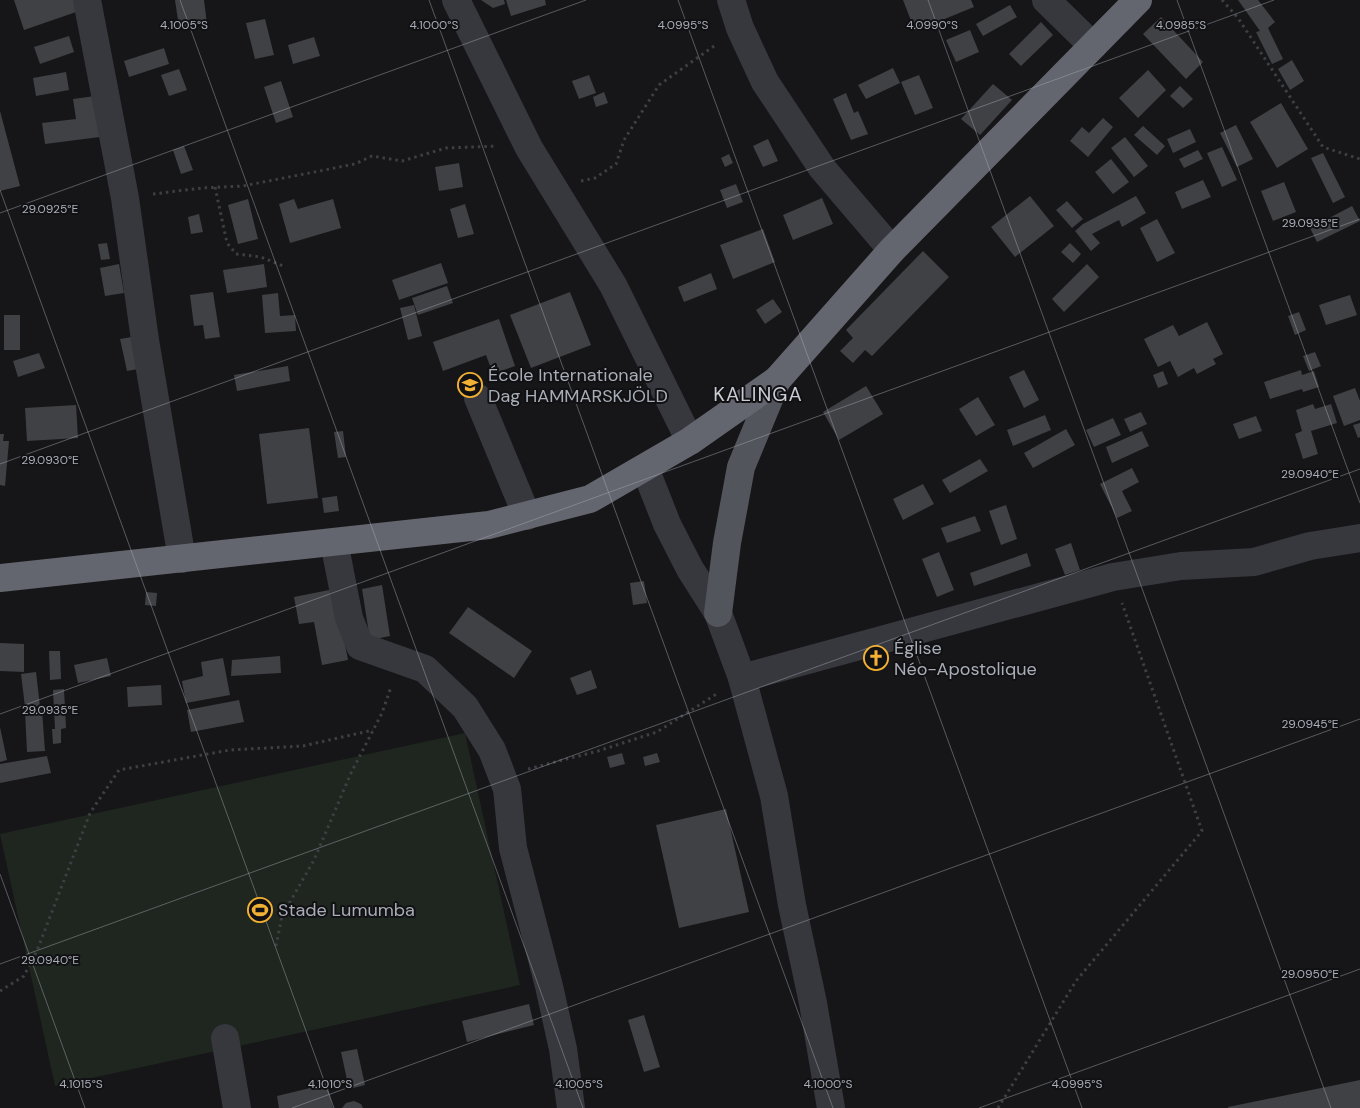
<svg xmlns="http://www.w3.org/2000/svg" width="1360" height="1108" viewBox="0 0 1360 1108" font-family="'DM Sans',sans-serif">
	<rect width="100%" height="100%" fill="#161618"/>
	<path fill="#1e261f" d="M465,733L520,985L55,1086L0,834Z"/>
	<g fill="#404145">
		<path d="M14,0H75L79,11L24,30Z"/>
		<path d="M175,0H204L207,24L179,27Z"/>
		<path d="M481,0H504L505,4L493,8Z"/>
		<path d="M506,0H545L546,5L511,16Z"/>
		<path d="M903,0H971L974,7L915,31Z"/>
		<path d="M1238,0H1258L1275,22L1268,28L1283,59L1272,64L1256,32L1260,31Z"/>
		<path d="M1010,5L1017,17L983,36L976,24Z"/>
		<path d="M1161,17L1203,62L1186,79L1143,34Z"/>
		<path d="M265,19L274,55L255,59L246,23Z"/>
		<path d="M1041,22L1053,35L1021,66L1009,54Z"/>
		<path d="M970,30L979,52L956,62L946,40Z"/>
		<path d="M69,36L74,52L40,64L34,47Z"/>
		<path d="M314,37L320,56L293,64L288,45Z"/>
		<path d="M164,48L169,64L129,77L124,61Z"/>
		<path d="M1292,60L1304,81L1290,90L1278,69Z"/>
		<path d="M893,68L900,83L866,99L858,85Z"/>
		<path d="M179,69L187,90L169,96L161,75Z"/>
		<path d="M1148,70L1166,90L1138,118L1119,98Z"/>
		<path d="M66,72L69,90L36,96L33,78Z"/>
		<path d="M589,75L596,93L579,99L572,81Z"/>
		<path d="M919,75L933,108L915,115L901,82Z"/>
		<path d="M281,81L293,117L276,123L264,87Z"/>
		<path d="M993,84L1012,100L980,135L961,119Z"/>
		<path d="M1180,86L1193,99L1183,108L1170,96Z"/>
		<path d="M604,92L608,103L596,107L593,97Z"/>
		<path d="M846,93L854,113L858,111L868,134L851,140L833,99Z"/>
		<path d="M95,96L100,137L45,144L42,123L76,119L73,99Z"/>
		<path d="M1281,103L1308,149L1277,168L1250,122Z"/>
		<path d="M0,111L20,186L0,191Z"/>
		<path d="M1103,118L1113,127L1088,157L1070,141L1082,127L1089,133Z"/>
		<path d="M1236,125L1253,159L1237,167L1220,133Z"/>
		<path d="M1143,126L1165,146L1157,155L1134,135Z"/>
		<path d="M1190,129L1196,142L1173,153L1167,139Z"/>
		<path d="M1125,137L1148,166L1134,177L1111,148Z"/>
		<path d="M768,139L778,161L763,167L753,146Z"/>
		<path d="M184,146L193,170L181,174L173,150Z"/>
		<path d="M1222,147L1237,180L1222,187L1207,153Z"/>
		<path d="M1198,150L1203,159L1184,168L1179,159Z"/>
		<path d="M1323,153L1345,197L1333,203L1311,158Z"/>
		<path d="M729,154L733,163L725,167L721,158Z"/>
		<path d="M1111,159L1129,182L1113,194L1095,172Z"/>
		<path d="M459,163L463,187L439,191L435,167Z"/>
		<path d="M1203,180L1211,197L1182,209L1175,192Z"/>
		<path d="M1284,182L1296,212L1273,221L1261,191Z"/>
		<path d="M736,184L743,202L727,208L720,190Z"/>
		<path d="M1030,196L1054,226L1015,257L991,227Z"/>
		<path d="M1136,196L1146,213L1122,227L1119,220L1092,234L1100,243L1091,251L1075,231L1083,224Z"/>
		<path d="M822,198L833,224L793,240L783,215Z"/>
		<path d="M248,199L258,239L238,244L228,205Z"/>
		<path d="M294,199L298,209L333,199L341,228L290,243L279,204Z"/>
		<path d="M1067,201L1083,219L1072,228L1056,210Z"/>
		<path d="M465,204L474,234L458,238L450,209Z"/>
		<path d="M1352,206L1360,221L1317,242L1310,228Z"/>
		<path d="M199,214L203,232L191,234L188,217Z"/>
		<path d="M1157,219L1175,253L1157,262L1140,228Z"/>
		<path d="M763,229L775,262L733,279L720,245Z"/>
		<path d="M107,243L110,259L101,260L98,244Z"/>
		<path d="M1070,243L1081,254L1073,263L1061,252Z"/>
		<path d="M923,251L949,277L872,356L865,350L853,363L840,351L853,338L846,330Z"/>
		<path d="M441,263L448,283L399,300L392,280Z"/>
		<path d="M119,264L124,293L105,296L100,268Z"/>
		<path d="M264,264L267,287L227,293L223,270Z"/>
		<path d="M1087,264L1099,277L1064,312L1052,299Z"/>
		<path d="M711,273L717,289L684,302L678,287Z"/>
		<path d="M447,286L453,303L418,315L412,298Z"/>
		<path d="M213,292L220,337L205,339L203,325L194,326L190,295Z"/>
		<path d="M570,292L591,345L531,368L510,315Z"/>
		<path d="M278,293L280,316L295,315L296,331L265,333L262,295Z"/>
		<path d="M1350,295L1357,315L1326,325L1319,305Z"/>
		<path d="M773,299L782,312L765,324L756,310Z"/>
		<path d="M414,305L422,336L408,340L400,308Z"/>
		<path d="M1299,312L1306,330L1295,335L1288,316Z"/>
		<rect x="4" y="315" width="16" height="35"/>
		<path d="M499,319L515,366L493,374L486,355L443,371L433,342Z"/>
		<path d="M1207,322L1223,354L1213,359L1216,364L1197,374L1194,368L1178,377L1170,361L1158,367L1144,339L1173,325L1179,336Z"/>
		<path d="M137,336L144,368L127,371L120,339Z"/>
		<path d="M1315,352L1321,366L1309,371L1303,356Z"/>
		<path d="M39,353L45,368L18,377L13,361Z"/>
		<path d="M288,366L290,381L237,391L234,375Z"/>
		<path d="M1024,370L1039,400L1024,408L1009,377Z"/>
		<path d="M1301,370L1302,375L1314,371L1319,387L1303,392L1302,389L1270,399L1264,382Z"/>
		<path d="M1163,371L1168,384L1158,388L1153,375Z"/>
		<path d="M866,386L883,414L839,440L823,412Z"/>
		<path d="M1355,388L1360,401V420L1344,426L1333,396Z"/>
		<path d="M978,397L995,425L976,436L959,409Z"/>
		<path d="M1313,404L1315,409L1331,404L1337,423L1311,431L1318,454L1303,459L1295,434L1302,431L1296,410Z"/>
		<path d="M76,405L78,438L27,441L25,408Z"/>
		<path d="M1141,412L1147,424L1130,432L1124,419Z"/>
		<path d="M1045,415L1051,430L1013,446L1007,430Z"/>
		<path d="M1256,416L1262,431L1239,439L1233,424Z"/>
		<path d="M1113,418L1121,435L1094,447L1086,430Z"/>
		<path d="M1360,423V437L1358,438L1353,425Z"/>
		<path d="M309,428L318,498L267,504L259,434Z"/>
		<path d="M1066,429L1075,445L1033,468L1024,453Z"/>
		<path d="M343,431L346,457L338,458L334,432Z"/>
		<path d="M1142,431L1149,446L1112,463L1106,447Z"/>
		<path d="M0,434H4L3,441H9L5,486L0,485Z"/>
		<path d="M980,459L988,471L950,493L942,480Z"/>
		<path d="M1132,468L1139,482L1122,491L1132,511L1117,518L1100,484Z"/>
		<path d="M923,484L934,504L903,520L893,499Z"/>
		<path d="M337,496L339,511L324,513L322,498Z"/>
		<path d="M1006,505L1017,539L1001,545L989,511Z"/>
		<path d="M975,516L981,531L947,543L941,528Z"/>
		<path d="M1071,543L1080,570L1065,575L1055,549Z"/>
		<path d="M939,552L954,590L937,597L922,559Z"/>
		<path d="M1027,553L1031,566L974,586L970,573Z"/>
		<path d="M644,581L647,603L633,605L630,583Z"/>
		<path d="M382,585L390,636L370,640L362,589Z"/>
		<path d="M334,589L348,660L322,665L314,622L299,624L294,597Z"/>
		<path d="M146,592L157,593L156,606L145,605Z"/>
		<path d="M468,607L532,651L514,678L449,633Z"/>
		<path d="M0,643L24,644V672L0,671Z"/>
		<path d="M49,651H60L61,679L50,680Z"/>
		<path d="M280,656L281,673L231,676L232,660Z"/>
		<path d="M107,658L111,676L78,683L74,665Z"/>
		<path d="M223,658L230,695L186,703L182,681L203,676L201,662Z"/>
		<path d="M591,670L597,688L577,695L570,678Z"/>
		<path d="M36,672L40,706L25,707L21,674Z"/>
		<path d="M161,685L162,705L128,707L127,687Z"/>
		<path d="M64,689L66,728L61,729V743L53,744L52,729H55L53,690Z"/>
		<path d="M239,700L244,722L191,732L187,710Z"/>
		<path d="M42,710L45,751L27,752L25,712Z"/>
		<path d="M0,727L7,760L0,762Z"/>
		<path d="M622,753L625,764L610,768L607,757Z"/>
		<path d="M657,753L660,762L645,766L643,757Z"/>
		<path d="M47,756L51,773L0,783V764Z"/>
		<path d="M726,809L749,912L679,928L656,825Z"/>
		<path d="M529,1004L534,1025L467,1042L462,1021Z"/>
		<path d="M644,1015L660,1067L644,1072L628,1020Z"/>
		<path d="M357,1049L365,1085L349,1089L341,1052Z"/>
		<path d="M1360,1080V1108H1228V1107Z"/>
		<path d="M327,1084L333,1108H279L277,1096Z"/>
		<path d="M354,1101L361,1104L363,1108H342L346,1103Z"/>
	</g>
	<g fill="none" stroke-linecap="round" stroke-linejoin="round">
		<g stroke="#3d3f44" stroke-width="3" stroke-dasharray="2.5 4" stroke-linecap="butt">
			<path d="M1222,0L1238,18L1323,147L1360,159"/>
			<path d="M581,181L595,178L616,164L624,140L659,85L717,44"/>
			<path d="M215,187L227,243L236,254L261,257L283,266"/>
			<path d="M153,194L202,188L243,186L355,164L372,156L402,161L446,148L497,146"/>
			<path d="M528,769L598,751L657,732L718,693"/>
			<path d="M276,946L282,916L314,860L351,773L382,713L391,687"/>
			<path d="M0,991L24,976L38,948L90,813L119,770L230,750L303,746L373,730"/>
			<path d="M998,1108L1076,981L1202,831L1122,603"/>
		</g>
		<g stroke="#37383d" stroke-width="28">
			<path d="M87,0L125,198L145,340L182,559"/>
			<path d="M456,0L529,148L613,285L690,441"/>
			<path d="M731,0L740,28L765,82L822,168L892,250"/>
			<path d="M1046,0L1093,46"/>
			<path d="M478,398L527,516"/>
			<path d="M645,468L667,524L690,569L718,613L742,678L774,796L792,905L813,1003L831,1108"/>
			<path d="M334,542L349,618L360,646L425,669L465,707L492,750L507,789L513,848L549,986L563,1049L571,1108"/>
			<path d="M742,678L1113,577L1181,566L1254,562L1310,546L1360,538"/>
			<path d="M225,1038L237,1108"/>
		</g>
		<path stroke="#53555c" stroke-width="28" d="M718,613L727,543L741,467L777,380"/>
		<path stroke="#63666e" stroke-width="28" d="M0,578L489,525L590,499L690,441L777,380L892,250L1138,0"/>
	</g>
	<path fill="none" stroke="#a8adb8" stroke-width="1" stroke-opacity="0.45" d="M180,0L583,1108M429,0L833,1108M678,0L1082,1108M928,0L1331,1108M1177,0L1360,503M0,190L334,1108M0,213L586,0M0,464L1274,0M0,714L1360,219M0,874L85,1108M0,964L1360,469M292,1108L1360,719M979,1108L1360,969"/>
	<defs>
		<symbol id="school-ring" viewBox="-11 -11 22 22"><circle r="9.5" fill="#111113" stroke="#f2b134" stroke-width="1.5"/><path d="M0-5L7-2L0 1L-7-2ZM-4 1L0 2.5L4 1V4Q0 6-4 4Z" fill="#f2b134"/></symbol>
		<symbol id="church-ring" viewBox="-11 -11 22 22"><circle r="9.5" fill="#111113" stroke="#f2b134" stroke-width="1.5"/><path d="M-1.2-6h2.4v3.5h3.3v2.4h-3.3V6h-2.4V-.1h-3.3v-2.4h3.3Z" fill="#f2b134"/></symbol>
		<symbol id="stadium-ring" viewBox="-11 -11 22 22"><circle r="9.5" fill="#111113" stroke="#f2b134" stroke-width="1.5"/><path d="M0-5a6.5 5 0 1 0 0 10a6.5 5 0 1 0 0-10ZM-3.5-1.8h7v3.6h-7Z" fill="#f2b134"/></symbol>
	</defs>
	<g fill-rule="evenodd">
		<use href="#school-ring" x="456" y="371" width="28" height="28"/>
		<use href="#church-ring" x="862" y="644" width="28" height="28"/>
		<use href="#stadium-ring" x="246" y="896" width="28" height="28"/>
	</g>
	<g text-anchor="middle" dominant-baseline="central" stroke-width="4" stroke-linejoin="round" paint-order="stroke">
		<g font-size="18" fill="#a8adb8" stroke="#111113" text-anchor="start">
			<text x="488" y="375">École Internationale<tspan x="488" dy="21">Dag HAMMARSKJÖLD</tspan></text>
			<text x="894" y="648">Église<tspan x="894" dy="21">Néo-Apostolique</tspan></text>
			<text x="278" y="910">Stade Lumumba</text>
		</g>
		<g font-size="20" letter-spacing="1" fill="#c9ccd4" stroke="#111113">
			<text x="758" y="394">KALINGA</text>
		</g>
	</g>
	<g font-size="12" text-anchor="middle" fill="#a8adb8" stroke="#111113" stroke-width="4" stroke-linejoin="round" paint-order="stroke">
		<text x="184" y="29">4.1005°S</text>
		<text x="434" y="29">4.1000°S</text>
		<text x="683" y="29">4.0995°S</text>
		<text x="932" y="29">4.0990°S</text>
		<text x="1181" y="29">4.0985°S</text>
		<text x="50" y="213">29.0925°E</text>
		<text x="1310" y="227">29.0935°E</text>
		<text x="50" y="464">29.0930°E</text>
		<text x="1310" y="478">29.0940°E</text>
		<text x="50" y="714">29.0935°E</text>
		<text x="1310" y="728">29.0945°E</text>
		<text x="50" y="964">29.0940°E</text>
		<text x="1310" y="978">29.0950°E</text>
		<text x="81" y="1088">4.1015°S</text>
		<text x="330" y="1088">4.1010°S</text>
		<text x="579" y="1088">4.1005°S</text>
		<text x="828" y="1088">4.1000°S</text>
		<text x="1077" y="1088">4.0995°S</text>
	</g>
</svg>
